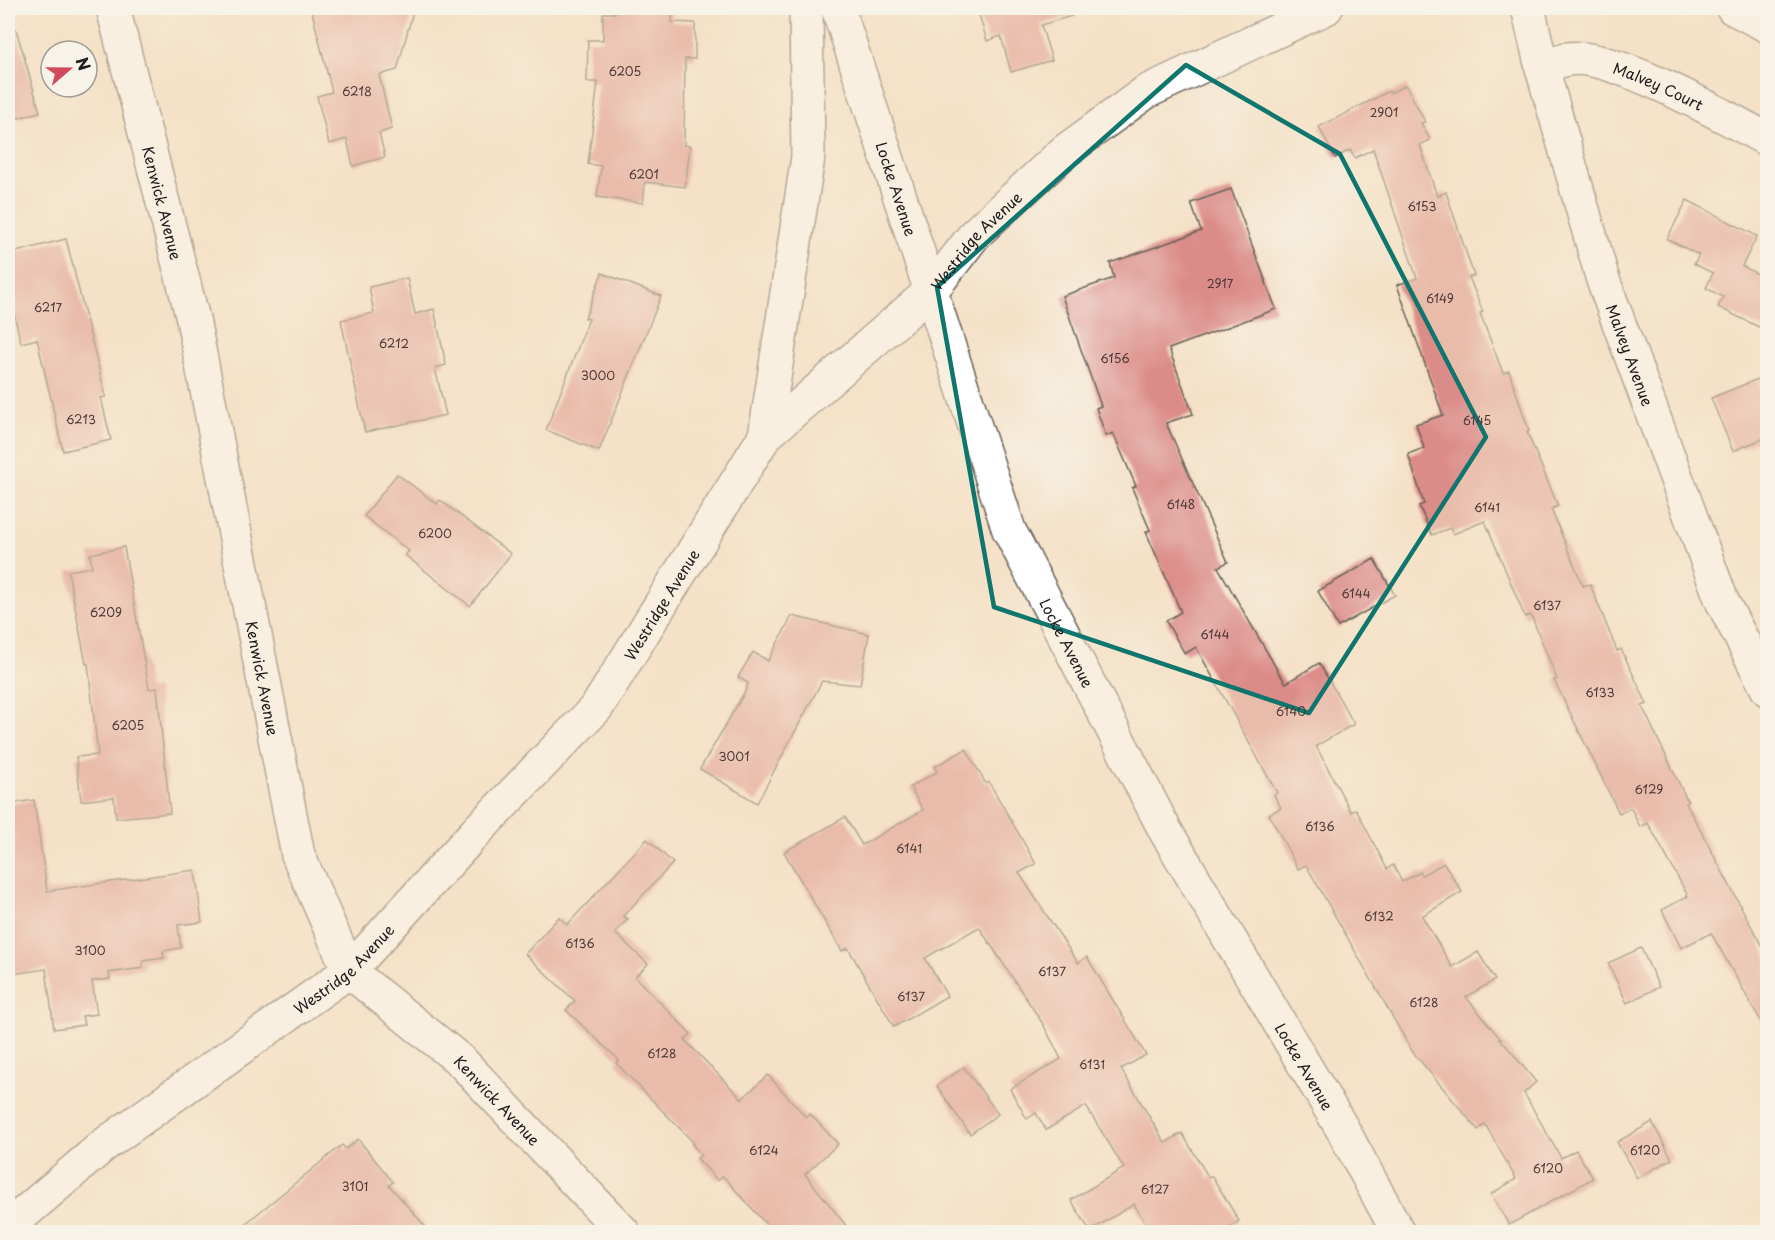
<svg xmlns="http://www.w3.org/2000/svg" width="1775" height="1240" viewBox="0 0 1775 1240" font-family="'Playpen Sans',sans-serif">
	<rect width="100%" height="100%" fill="#f7f3e8"/>
	<filter id="ink" filterUnits="userSpaceOnUse"><feTurbulence type="fractalNoise" baseFrequency=".0167" numOctaves="2"/><feDisplacementMap in="SourceGraphic" scale="12" xChannelSelector="R" yChannelSelector="G"/><feConvolveMatrix kernelMatrix="1 2 1 2 8 2 1 2 1" color-interpolation-filters="sRGB"/></filter>
	<filter id="wash" filterUnits="userSpaceOnUse"><feTurbulence type="fractalNoise" baseFrequency=".008" numOctaves="4" result="noise"/><feDisplacementMap in="SourceGraphic" scale="24" xChannelSelector="R" yChannelSelector="G"/><feGaussianBlur stdDeviation="1.35" result="paint"/><feColorMatrix in="noise" values="0 0 0 0 0 0 0 0 0 0 0 0 0 0 0 0 0 1.4 0 .05"/><feComposite in="paint" operator="in"/></filter>
	<g filter="url(#wash)">
		<rect width="100%" height="100%" fill="#f4e1c7"/>
		<g id="blocks">
			<g fill="#dc8c88">
				<path d="M311,8H414L397,70L379,75L392,129L379,133L385,157L353,166L347,139L329,144L317,96L332,92Z"/>
				<path d="M615,8H673L672,22L695,23V59H685L684,145L690,146L685,187L645,182L643,203L597,197L601,166L588,164L598,82H587L588,40H603V13H615Z"/>
				<path d="M977,8H1071L1072,16L1041,25L1052,60L1011,72L1001,36L987,41Z"/>
				<path d="M16,29L40,112L8,121V30Z"/>
				<path d="M1406,85L1425,122L1421,123L1430,140L1420,145L1437,196L1446,192L1474,276L1469,277L1483,312L1480,313L1503,373L1509,371L1529,431L1527,432L1558,506L1551,509L1583,586L1590,584L1617,651L1621,649L1647,704L1642,706L1688,802L1686,803L1767,956V1032L1711,933L1681,948L1662,910L1688,896L1648,823L1640,827L1631,808L1619,813L1554,680L1557,679L1531,615L1525,617L1485,521L1453,534L1450,528L1432,535L1419,506L1424,504L1408,454L1424,448L1416,424L1443,415L1397,285L1417,278L1373,149L1355,158L1350,150L1335,158L1319,127L1389,91L1390,93Z"/>
				<path d="M1231,189L1276,309L1169,349L1193,414L1166,423L1228,562L1218,567L1279,673L1286,683L1319,663L1354,724L1316,746L1351,812L1356,809L1387,869L1393,865L1402,882L1420,872L1422,875L1444,863L1462,892L1422,916L1452,967L1478,952L1495,980L1466,997L1536,1082L1524,1093L1561,1158L1576,1150L1593,1178L1509,1225L1491,1194L1516,1179L1485,1124L1478,1130L1412,1051L1306,865L1298,869L1269,814L1281,808L1274,795L1277,793L1196,647L1185,654L1166,621L1181,612L1146,532L1150,530L1132,488L1136,486L1113,433L1106,436L1096,408L1101,406L1062,296L1114,278L1110,263L1201,231L1191,203Z"/>
				<path d="M1687,200L1757,236L1742,266L1767,279V331L1718,307L1723,297L1706,288L1713,273L1694,264L1699,255L1667,239Z"/>
				<path d="M66,239L106,397L101,398L111,440L63,451L37,339L21,343L8,289V254Z"/>
				<path d="M602,273L661,296L599,451L546,430L589,319L585,318Z"/>
				<path d="M407,278L415,314L434,309L446,365L435,368L446,415L365,432L341,320L374,313L369,287Z"/>
				<path d="M1758,379L1767,404V437L1733,451L1711,398Z"/>
				<path d="M397,474L437,504L440,500L511,554L470,606L405,555L409,551L364,516Z"/>
				<path d="M124,547L149,689L157,688L170,813L116,818L114,797L81,801L76,757L98,755L88,664H86L68,571L92,567L90,554Z"/>
				<path d="M1374,559L1395,595L1338,627L1318,591Z"/>
				<path d="M792,616L869,634L860,685L822,681L757,803L700,769L746,690L748,683L738,677L753,652L768,661Z"/>
				<path d="M966,749L986,784L989,782L1036,864L1019,873L1078,963L1087,957L1146,1055L1121,1069L1165,1143L1182,1133L1209,1178L1212,1176L1239,1221L1221,1233H1151L1134,1204L1090,1231L1071,1200L1124,1168L1086,1106L1046,1130L1036,1113L1027,1119L1010,1089L1061,1059L1043,1024L979,927L925,958L947,996L894,1027L848,948L842,951L784,852L845,817L862,845L923,810L910,787L937,772L934,767Z"/>
				<path d="M34,800L47,891L195,870L202,922L178,925L181,948L163,951L164,958L143,961V968L109,973L110,979L92,981L97,1014L82,1016L84,1025L54,1029L46,969L12,974L8,938V804Z"/>
				<path d="M647,839L673,863L623,916L628,919L615,933L648,964L635,977L691,1034L685,1040L742,1099L768,1075L806,1117L810,1114L838,1144L805,1174L852,1233H774L723,1176L718,1181L697,1158L701,1155L692,1144L694,1143L616,1063L619,1060L566,1010L575,1001L525,954L559,917L567,925Z"/>
				<path d="M1641,948L1659,987L1627,1003L1608,963Z"/>
				<path d="M964,1067L998,1114L970,1134L937,1086Z"/>
				<path d="M1652,1122L1672,1159L1637,1178L1617,1142Z"/>
				<path d="M358,1139L393,1182L389,1185L431,1233H234L342,1145L346,1149Z"/>
			</g>
		</g>
	</g>
	<g filter="url(#ink)">
		<use href="#blocks" fill-opacity="0" stroke="#686158" stroke-width="1.5"/>
		<g fill="none" stroke-linecap="round" stroke-linejoin="round">
			<defs>
				<g id="minor">
					<path id="s1" d="M113,8L193,319L298,855L349,971L461,1061L623,1232"/>
					<path id="s2" d="M838,8L1009,530L1165,830L1343,1130L1398,1232"/>
					<path id="s3" d="M1528,8L1542,68L1603,280L1722,601L1768,690"/>
					<path d="M1733,8L1768,26"/>
					<path id="s4" d="M1542,68C1550,65 1559,60 1568,59C1609,51 1728,118 1768,140"/>
					<path d="M765,436L808,157L806,8"/>
					<path id="s5" d="M8,1227L104,1145L349,971L474,834L597,707L765,436L931,291L975,234L1065,151L1146,92L1326,8"/>
				</g>
			</defs>
			<use href="#minor" stroke="#686158" stroke-width="36"/>
			<use href="#minor" stroke="#fff" stroke-width="33"/>
		</g>
	</g>
	<path d="M0 0H1775V1240H0ZM1186,65L1340,154L1486,437L1309,713L994,607L937,287Z" fill="#f4e1c7" fill-opacity=".55" fill-rule="evenodd"/>
	<path fill="none" stroke="#0f766e" stroke-width="4.5" stroke-linejoin="round" d="M1186,65L1340,154L1486,437L1309,713L994,607L937,287Z"/>
	<g text-anchor="middle" dominant-baseline="central" stroke-width="4.5" stroke-linejoin="round" paint-order="stroke">
		<g font-size="12" fill="#4c3837">
			<text x="625" y="71">6205</text>
			<text x="357" y="91">6218</text>
			<text x="1384" y="112">2901</text>
			<text x="644" y="174">6201</text>
			<text x="1422" y="206">6153</text>
			<text x="1220" y="283">2917</text>
			<text x="1440" y="298">6149</text>
			<text x="48" y="307">6217</text>
			<text x="394" y="343">6212</text>
			<text x="1115" y="358">6156</text>
			<text x="598" y="375">3000</text>
			<text x="81" y="419">6213</text>
			<text x="1477" y="420">6145</text>
			<text x="1181" y="504">6148</text>
			<text x="1487" y="507">6141</text>
			<text x="435" y="533">6200</text>
			<text x="1356" y="593">6144</text>
			<text x="1547" y="605">6137</text>
			<text x="106" y="612">6209</text>
			<text x="1215" y="634">6144</text>
			<text x="1600" y="692">6133</text>
			<text x="1291" y="711">6140</text>
			<text x="128" y="725">6205</text>
			<text x="734" y="756">3001</text>
			<text x="1649" y="789">6129</text>
			<text x="1320" y="826">6136</text>
			<text x="909" y="848">6141</text>
			<text x="1379" y="916">6132</text>
			<text x="580" y="943">6136</text>
			<text x="90" y="950">3100</text>
			<text x="1052" y="971">6137</text>
			<text x="911" y="996">6137</text>
			<text x="1424" y="1002">6128</text>
			<text x="662" y="1053">6128</text>
			<text x="1092" y="1064">6131</text>
			<text x="764" y="1150">6124</text>
			<text x="1645" y="1150">6120</text>
			<text x="1548" y="1168">6120</text>
			<text x="355" y="1186">3101</text>
			<text x="1155" y="1189">6127</text>
		</g>
		<g font-size="15" fill="#1c1c1c" stroke="#f7f3e8">
			<text stroke="none"><textPath href="#s4" startOffset="123">Malvey Court</textPath></text>
			<text stroke="none"><textPath href="#s2" startOffset="190">Locke Avenue</textPath></text>
			<text stroke="none"><textPath href="#s1" startOffset="201">Kenwick Avenue</textPath></text>
			<text stroke="none"><textPath href="#s5" startOffset="1396">Westridge Avenue</textPath></text>
			<text stroke="none"><textPath href="#s3" startOffset="362">Malvey Avenue</textPath></text>
			<text stroke="none"><textPath href="#s5" startOffset="910">Westridge Avenue</textPath></text>
			<text stroke="none"><textPath href="#s2" startOffset="676">Locke Avenue</textPath></text>
			<text stroke="none"><textPath href="#s1" startOffset="687">Kenwick Avenue</textPath></text>
			<text stroke="none"><textPath href="#s5" startOffset="424">Westridge Avenue</textPath></text>
			<text stroke="none"><textPath href="#s2" startOffset="1162">Locke Avenue</textPath></text>
			<text stroke="none"><textPath href="#s1" startOffset="1191">Kenwick Avenue</textPath></text>
		</g>
	</g>
	<rect width="1775" height="1240" fill="none" stroke="#f7f3e8" stroke-width="30"/>
	<g transform="translate(69 69) rotate(70)"><circle r="28" fill="#f7f3e8" stroke="#9f9d96" stroke-width="1.5"/>
	<path d="M0-4.5L10 22L0 15L-10 22Z" fill="#d1495b"/>
	<text y="-9" font-size="16" font-weight="bold" text-anchor="middle" fill="#1c1c1c">N</text>
	</g>
</svg>
